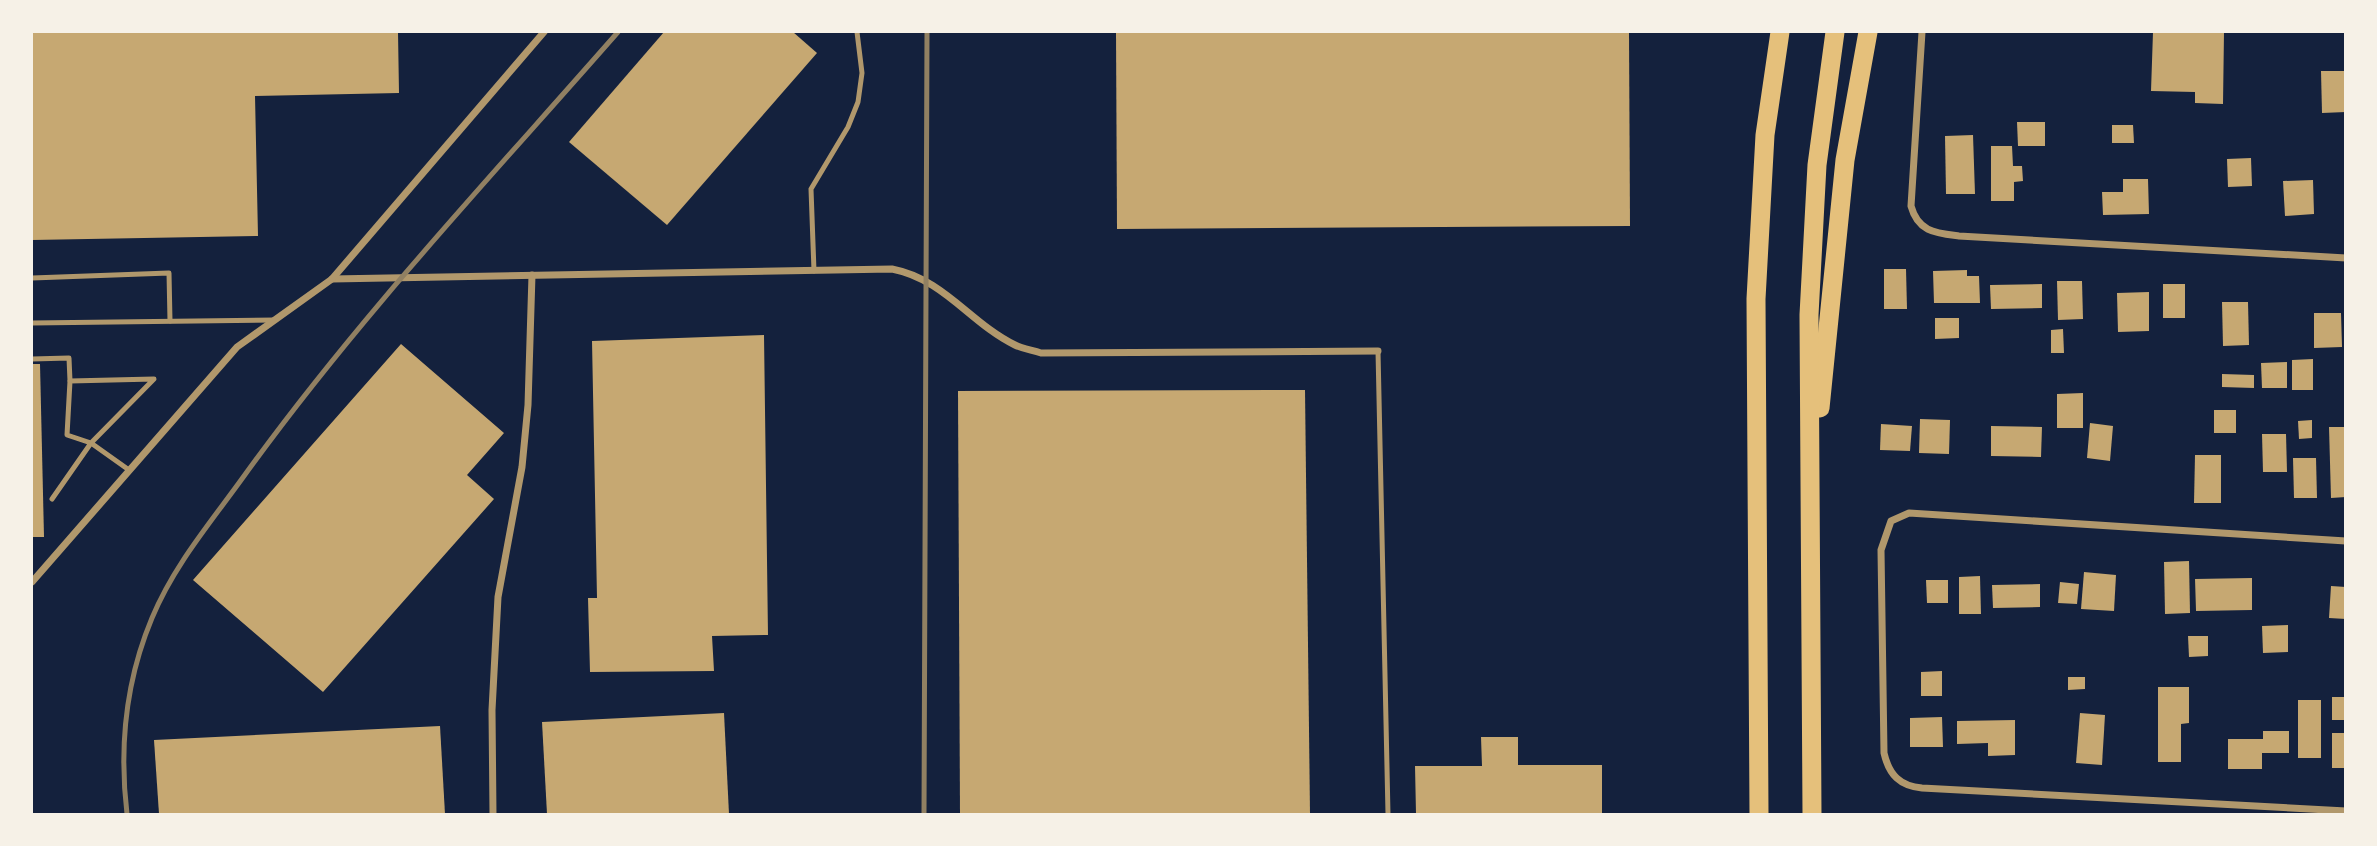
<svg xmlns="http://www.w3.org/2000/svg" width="2377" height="846" viewBox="0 0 2377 846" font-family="'PT Sans Narrow',sans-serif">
	<rect width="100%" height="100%" fill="#14213d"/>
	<g fill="#c6a872">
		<path d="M32,32H398L399,93L255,96L258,236L32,240Z"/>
		<path d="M664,32H793L817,53L667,225L569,142Z"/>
		<path d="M1116,32H1629L1630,226L1117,229Z"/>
		<path d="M2153,32H2224L2223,104L2195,103V92L2151,91Z"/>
		<path d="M2321,71H2346V112L2322,113Z"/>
		<path d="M2017,122H2045V146H2018Z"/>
		<path d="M2112,125H2133L2134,143H2112Z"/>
		<path d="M1973,135L1975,194H1946L1945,136Z"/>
		<path d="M1991,146H2012L2013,166H2022L2023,181L2014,182V201H1991Z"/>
		<path d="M2251,158L2252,186L2228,187L2227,159Z"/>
		<path d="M2123,179H2148L2149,214L2103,215L2102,192H2123Z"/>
		<path d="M2313,180L2314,214L2285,216L2283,181Z"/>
		<path d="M1884,269H1906L1907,309H1884Z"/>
		<path d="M1967,270V276H1979L1980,303H1934L1933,271Z"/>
		<path d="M2057,281H2082L2083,319L2058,320Z"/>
		<path d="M2042,284V308L1991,309L1990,285Z"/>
		<rect x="2163" y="284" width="22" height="34"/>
		<path d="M2149,292V331L2118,332L2117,293Z"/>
		<path d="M2222,302H2248L2249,345L2223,346Z"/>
		<path d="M2314,313H2341L2342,347L2314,348Z"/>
		<path d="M1935,318H1959V338L1935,339Z"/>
		<path d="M2063,329L2064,353H2051V330Z"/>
		<path d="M764,335L768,635L712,636L714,671L590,672L588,598H597L592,341Z"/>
		<path d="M401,344L504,433L467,475L494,499L323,692L193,580Z"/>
		<path d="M2313,359V390H2292V360Z"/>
		<path d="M2287,362V388H2262L2261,363Z"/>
		<path d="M32,364H40L44,537H32Z"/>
		<path d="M2222,374L2254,375V388L2222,387Z"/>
		<path d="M1305,390L1310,814H960L958,391Z"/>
		<path d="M2083,393V428H2057V394Z"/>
		<rect x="2214" y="410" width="22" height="23"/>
		<path d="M1920,419L1950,420L1949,454L1919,453Z"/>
		<path d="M2312,420V438L2299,439L2298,421Z"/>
		<path d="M2090,423L2113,426L2110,461L2087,458Z"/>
		<path d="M1881,424L1912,426L1910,451L1880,450Z"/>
		<path d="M1991,426L2042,427L2041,457L1991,456Z"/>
		<path d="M2329,427H2346V497L2331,498Z"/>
		<path d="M2262,434H2286L2287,472H2263Z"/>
		<path d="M2195,455H2221V503H2194Z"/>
		<path d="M2293,458H2316L2317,498H2294Z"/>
		<path d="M2189,561L2190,613L2165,614L2164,562Z"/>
		<path d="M2084,572L2116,575L2114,611L2081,609Z"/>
		<path d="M1980,576L1981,614H1959V577Z"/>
		<path d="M2252,578V610L2196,611L2195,579Z"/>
		<path d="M1926,580H1948V603H1927Z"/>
		<path d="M2060,582L2079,584L2077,604L2058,603Z"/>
		<path d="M2040,584V607L1993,608L1992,585Z"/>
		<path d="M2331,586L2346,587V619L2329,618Z"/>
		<path d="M2288,625V652L2263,653L2262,626Z"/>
		<path d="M2188,636H2208V656L2189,657Z"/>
		<path d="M1942,671V696H1921V672Z"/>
		<path d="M2068,677H2085V689L2068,690Z"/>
		<path d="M2158,687H2189V723L2181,724V762H2158Z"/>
		<rect x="2332" y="697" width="14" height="23"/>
		<rect x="2298" y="700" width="23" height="58"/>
		<path d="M724,713L729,814H547L542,722Z"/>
		<path d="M2080,713L2105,715L2102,765L2076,763Z"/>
		<path d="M1942,717L1943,747H1910V718Z"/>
		<path d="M2015,720V755L1988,756V743L1957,744V721Z"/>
		<path d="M440,726L445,814H159L154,740Z"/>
		<path d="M2263,731H2289V753H2262V769H2228V739H2263Z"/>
		<rect x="2332" y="733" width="14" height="35"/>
		<path d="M1481,737H1518V765H1602V814H1416L1415,766H1482Z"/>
	</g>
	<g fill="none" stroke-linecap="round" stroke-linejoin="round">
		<g stroke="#b1986c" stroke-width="5">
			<path d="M814,271L811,189L848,127L858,102L862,73L857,32"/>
			<path d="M32,278L169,273L170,321"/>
			<path d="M32,323L275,320"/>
			<path d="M1378,351L1388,814"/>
			<path d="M32,359L69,358L70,381"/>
			<path d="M52,499L91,443L67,435L70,381L154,379L91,443L129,470"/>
		</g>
		<g stroke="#b1986c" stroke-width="7">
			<path d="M1922,32L1911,206C1918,232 1936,233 1959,236L2346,258"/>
			<path d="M332,279L892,269C944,279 970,323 1015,345C1023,349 1032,350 1041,353L1378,351"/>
			<path d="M2346,541L1909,513L1891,521L1881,550L1884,753C1889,775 1900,786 1922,788L2346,811"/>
			<path d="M32,582L237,347L332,279L544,32"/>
			<path d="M493,814L492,710L498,597L522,467L528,405L532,275"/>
		</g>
		<g stroke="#e5c07b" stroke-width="19">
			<path d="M1820,408L1845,160L1868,32"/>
			<path d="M1759,814L1756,299L1765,135L1780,32"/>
			<path d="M1812,814L1809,315L1817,165L1835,32"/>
		</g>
		<g stroke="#918062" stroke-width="5">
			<path d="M127,814C119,747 126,680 152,618C174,565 211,522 244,476C357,319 491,177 618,32"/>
			<path d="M924,814L927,32"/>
		</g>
	</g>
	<rect width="2377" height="846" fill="none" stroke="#f6f1e7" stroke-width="66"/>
</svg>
